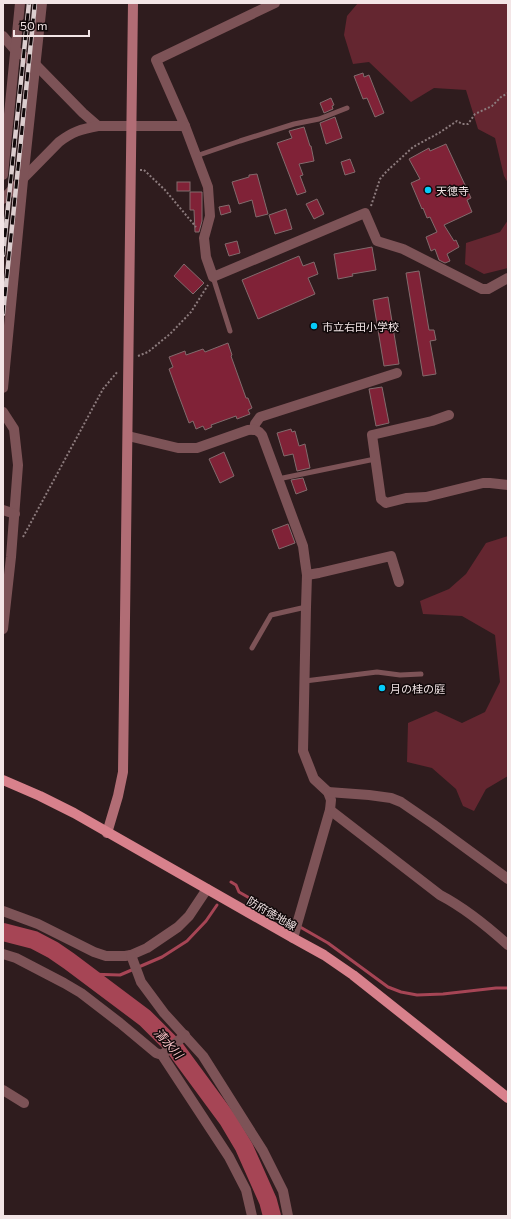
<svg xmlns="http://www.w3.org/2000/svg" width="511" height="1219" viewBox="0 0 511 1219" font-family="Commissioner,'Noto Sans JP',sans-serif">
	<rect width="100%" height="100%" fill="#2f1c1e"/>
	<g fill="#642630">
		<path d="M358,3H508V183L504,176L495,138L478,129L466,90L434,88L411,102L369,62L353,64L344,35L347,16Z"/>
		<path d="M508,220V268L484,274L465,264L466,243L500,232Z"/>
		<path d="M508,536V776L486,789L474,811L463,806L456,789L432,768L407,762L408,723L436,711L462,723L485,712L500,682L495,635L462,616L423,614L420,601L449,589L466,574L486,543Z"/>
	</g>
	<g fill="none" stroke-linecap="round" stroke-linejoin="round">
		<g stroke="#a64555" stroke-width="3">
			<path d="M231,882L236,885L239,892L328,943L388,987L401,992L417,995L443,994L496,988H508"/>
			<path d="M87,974L120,975L162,957L187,941L206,921L217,905"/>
		</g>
		<path stroke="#a64555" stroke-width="18" d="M3,932L34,940L53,950L69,961L145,1018L175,1048L228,1120L244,1147L268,1201L272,1216"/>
	</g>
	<g fill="#802237" stroke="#826b6d">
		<path d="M363,73L364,77L369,75L384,113L375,117L367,98L363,99L354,76Z"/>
		<path d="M331,98L334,105L332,106L333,109L324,113L320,103Z"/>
		<path d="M335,117L342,138L326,144L320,123Z"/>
		<path d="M304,127L310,146H311L314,161L299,164L303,175L300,176L306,192L297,195L277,143L292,138L289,131Z"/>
		<path d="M446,144L471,198L467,200L472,212L444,225L454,241L456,240L459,247L447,254L450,261L445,263L439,260L435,249L431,251L426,237L437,232L430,217L427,218L423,208L422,209L411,183L420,179L409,159L429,148L430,151Z"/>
		<path d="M350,159L355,172L345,175L341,162Z"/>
		<path d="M257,174L268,214L256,217L252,200L239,204L232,182L249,177V175Z"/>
		<rect x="177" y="182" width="13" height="9"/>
		<path d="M190,192H202V221L199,232H195L194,210H190Z"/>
		<path d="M317,199L324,214L314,219L306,204Z"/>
		<path d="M229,205L231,212L221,215L219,207Z"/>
		<path d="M286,209L292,229L275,234L269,215Z"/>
		<path d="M237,241L240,253L229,256L225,244Z"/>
		<path d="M372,247L376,270L352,274L353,276L338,279L334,254Z"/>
		<path d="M299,256L303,266L314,262L318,274L308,278L315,294L258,319L242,280Z"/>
		<path d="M184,264L204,283L193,294L174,276Z"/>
		<path d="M419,271L429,330H434L436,340L430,341L436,374L423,376L406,273Z"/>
		<path d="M388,297L399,364L384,366L373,300Z"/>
		<path d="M228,343L232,355L231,356L246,398H248L252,408L248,410L250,414L237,419L236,416L211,425L212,427L205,430L203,426L196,429L193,421L189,423L177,391L169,369L173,367L169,357L185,351L186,355L203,349L205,352Z"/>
		<path d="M382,387L389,423L376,426L369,389Z"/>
		<path d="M291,429L292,432L295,431L299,446L305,444L310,468L297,471L293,454L284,456L277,433Z"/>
		<path d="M224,452L234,476L220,483L209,459Z"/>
		<path d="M303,478L307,490L296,494L291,480Z"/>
		<path d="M288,524L295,543L279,549L272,530Z"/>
	</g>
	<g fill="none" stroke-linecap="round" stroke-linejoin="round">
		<g stroke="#8c7b7d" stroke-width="2" stroke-dasharray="2 2" stroke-linecap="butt">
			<path d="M140,170H144L165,190L196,227"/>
			<path d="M371,206L380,179L386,172L413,147L439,133L457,121L462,124H468L475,114L492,106L501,97L508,93"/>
			<path d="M138,356L148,352L170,334L191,312L208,285"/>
			<path d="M23,537L103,389L118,371"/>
		</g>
		<g stroke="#7d5357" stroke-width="5">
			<path d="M196,156L240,141L294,124L319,119L347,108"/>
			<path d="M213,277L230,331"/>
			<path d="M278,479L375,459"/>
			<path d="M252,648L271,615L306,607"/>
			<path d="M305,681L377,672L400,675L421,674"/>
		</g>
		<g stroke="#7d5357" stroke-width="10">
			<path d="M275,3L156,60L185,126L208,187L210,216L204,238L206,257L213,277L365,213L377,241L403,249L482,289H488L508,278"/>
			<path d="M3,36L15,50L35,64L83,113L98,126"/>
			<path d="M3,175L20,3"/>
			<path d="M3,199L59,142C72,132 81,129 98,126H185"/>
			<path d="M3,388L23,180L42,3"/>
			<path d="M3,412L14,429L18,465L11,557L3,629"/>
			<path d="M449,415L432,421L372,435L381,499L386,503L406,498L426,497L483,483H490L508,485"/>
			<path d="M254,430L255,424L260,417L397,373"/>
			<path d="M128,436L178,448H197L248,430C255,429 258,430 262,435L303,546L305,561L307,575L306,607L303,751L314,779L328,792L331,800L330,810L293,938"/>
			<path d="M3,510L15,514"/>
			<path d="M307,575L319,573L391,556L399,582"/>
			<path d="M328,792L369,795L391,798L401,802L433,824L508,879"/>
			<path d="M330,810L440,895C465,908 487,926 508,945"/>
			<path d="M3,911L38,924L94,952L106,956H125L131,955L147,948L178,927L189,916L207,889"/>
			<path d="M3,954L16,958L64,983L81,993L120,1023L156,1053L162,1055L229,1157L246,1190L252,1216"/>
			<path d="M131,955L141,982L164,1013L203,1056L263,1151L283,1191L288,1216"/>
			<path d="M162,1055L185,1035"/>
			<path d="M3,1090L24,1103"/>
		</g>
		<path stroke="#b16d75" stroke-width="10" d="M107,833L118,796L123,772L133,3"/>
		<path stroke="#d8818c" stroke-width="10" d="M3,780L40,796L74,813L293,938L324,955L353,975L508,1098"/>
		<defs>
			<g id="rail">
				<path d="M3,255L29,3"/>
				<path d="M3,314L35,3"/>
			</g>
		</defs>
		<use href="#rail" stroke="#dccecf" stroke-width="4.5"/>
		<use href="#rail" stroke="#11090a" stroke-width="3" stroke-dasharray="9" stroke-linecap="butt"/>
	</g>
	<g fill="#05cbf9" stroke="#11090a" stroke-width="1.5">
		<circle cx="428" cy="190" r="4"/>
		<circle cx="314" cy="326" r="4"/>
		<circle cx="382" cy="688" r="4"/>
	</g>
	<g text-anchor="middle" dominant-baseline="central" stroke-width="3" stroke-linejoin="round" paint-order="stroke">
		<g font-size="11" fill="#f3e5e6" stroke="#11090a" text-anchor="start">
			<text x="436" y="190">天徳寺</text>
			<text x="322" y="326">市立右田小学校</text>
			<text x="390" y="688">月の桂の庭</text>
		</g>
		<g font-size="11" fill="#f3e5e6" stroke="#11090a">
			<text transform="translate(272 913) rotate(30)">防府徳地線</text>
		</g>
		<g font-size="12" font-style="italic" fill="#f7c0c5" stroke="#11090a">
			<text transform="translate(169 1043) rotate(48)">清水川</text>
		</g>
	</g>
	<rect width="511" height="1219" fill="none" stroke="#f3e5e6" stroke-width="8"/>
	<path d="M14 30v6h75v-6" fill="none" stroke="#f3e5e6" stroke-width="2"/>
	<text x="20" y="30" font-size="12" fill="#f3e5e6" stroke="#11090a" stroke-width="3" paint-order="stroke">50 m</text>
</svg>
